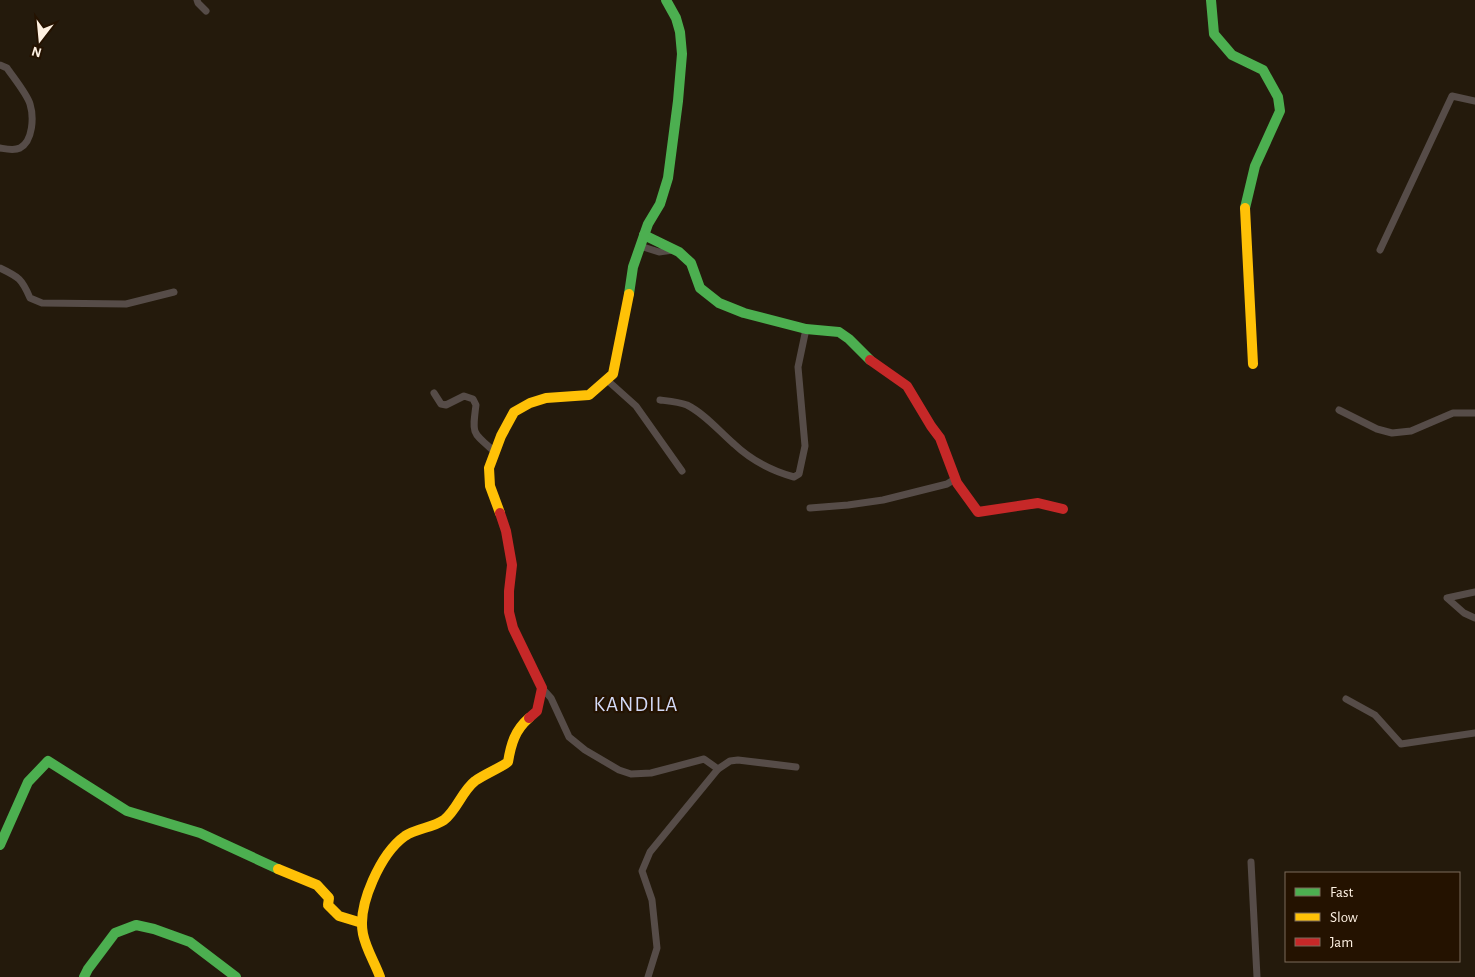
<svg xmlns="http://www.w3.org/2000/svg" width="1475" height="977" viewBox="0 0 1475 977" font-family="'Alegreya Sans',sans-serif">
	<rect width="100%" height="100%" fill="#241a0c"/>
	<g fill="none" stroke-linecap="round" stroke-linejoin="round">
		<g stroke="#564c48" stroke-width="7">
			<path d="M197,0L198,3L206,11"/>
			<path d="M0,65L7,68C13,77 27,94 30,104C34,117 33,141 20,148C14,151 6,149 0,148"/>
			<path d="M640,246L659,252L673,250"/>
			<path d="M1380,250L1452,96L1475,101"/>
			<path d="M0,268C19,277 22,279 30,298L42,303L126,304L174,292"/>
			<path d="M607,380L636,406L682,471"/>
			<path d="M434,393L441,404L446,405L464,396L473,399L476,405C472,435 472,432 495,452"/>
			<path d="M660,400C668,401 679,402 687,405C705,414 719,431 734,444C751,460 772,471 794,477L799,474L805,446L798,367L806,329"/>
			<path d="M1339,410L1377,429L1392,433L1411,431L1453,413H1475"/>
			<path d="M810,508L848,505L883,500L947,484L955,479"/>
			<path d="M1475,592L1447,598L1464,613L1475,618"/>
			<path d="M542,688L551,698L569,737L585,750L619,770L631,774L651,773L704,759L718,769"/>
			<path d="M1346,699L1375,715L1401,744L1475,733"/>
			<path d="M1251,862L1257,977"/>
			<path d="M648,977L657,948L652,900L642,871L650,852L718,769L730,761L738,760L796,767"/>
		</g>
		<g stroke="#4caf50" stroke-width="10">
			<path d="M1211,0L1214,34L1232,55L1263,70L1278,97L1280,111L1255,166L1245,208"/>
			<path d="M644,235L679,252L691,263L700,288L719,303L744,313L806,329L839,332L849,339L870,360"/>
			<path d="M629,294L633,267L648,224L660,204L668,178L678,101L682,54L680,32L676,18L666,0"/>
			<path d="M0,845L28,782L48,761L127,811L200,833L278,869"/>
			<path d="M84,977L88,969L115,933L136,925L154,929L190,942L236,977"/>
		</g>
		<g stroke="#ffc107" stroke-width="10">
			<path d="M1245,208L1253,364"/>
			<path d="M500,513L490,486L489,468L501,436L514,412L530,403L546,398L589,395L613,374L629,294"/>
			<path d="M278,869L317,885L329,898L328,905L339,916L362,923"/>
			<path d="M380,977C375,963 366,949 363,934C357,905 381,853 405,836C417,828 432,828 444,820C457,810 462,791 475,781C485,774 498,769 508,762C511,744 515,730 529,718"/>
		</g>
		<g stroke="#c62828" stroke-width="10">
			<path d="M870,360L907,386L931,426L940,438L957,483L978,512L1038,503L1063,509"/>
			<path d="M500,513L506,531L512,565L509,591V612L513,628L542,688L537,711L529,718"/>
		</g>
	</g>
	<g text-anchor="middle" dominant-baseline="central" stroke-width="4.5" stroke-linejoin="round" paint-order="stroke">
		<g font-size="21" letter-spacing="1" fill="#d3daf7" stroke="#241200">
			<text x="636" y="704">KANDILA</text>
		</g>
	</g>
	<rect x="1285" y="872" width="175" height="90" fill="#241200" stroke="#7b6b5a"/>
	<rect x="1295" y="888" width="25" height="8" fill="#4caf50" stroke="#7b6b5a"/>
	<text x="1330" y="897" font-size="15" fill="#fef1e2">Fast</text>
	<rect x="1295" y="913" width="25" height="8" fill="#ffc107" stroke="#7b6b5a"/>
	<text x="1330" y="922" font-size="15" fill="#fef1e2">Slow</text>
	<rect x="1295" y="938" width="25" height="8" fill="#c62828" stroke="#7b6b5a"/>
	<text x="1330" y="947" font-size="15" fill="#fef1e2">Jam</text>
	<g transform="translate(40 40) rotate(196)" stroke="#241200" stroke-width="4" paint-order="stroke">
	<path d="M0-4L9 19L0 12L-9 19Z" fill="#fef1e2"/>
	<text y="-8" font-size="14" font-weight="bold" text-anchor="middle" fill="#fef1e2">N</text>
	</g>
</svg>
